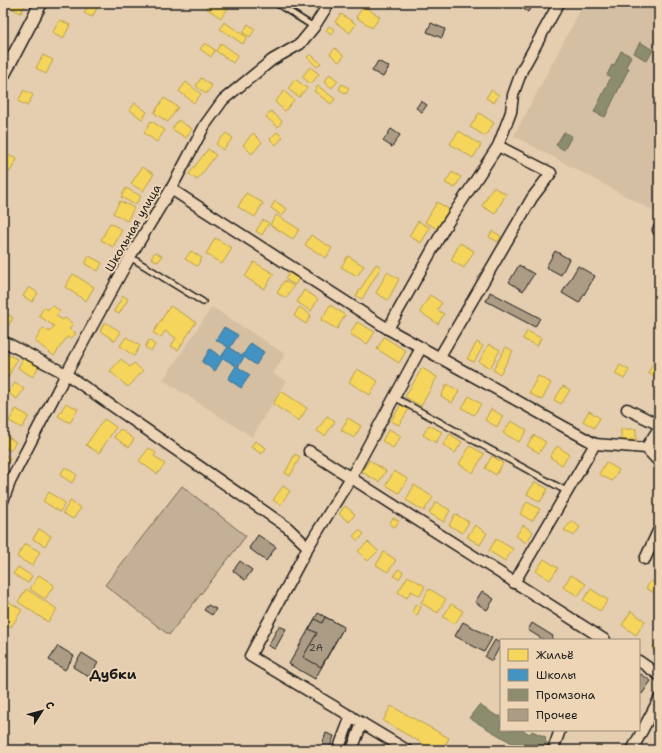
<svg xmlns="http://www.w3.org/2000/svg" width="662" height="753" viewBox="0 0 662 753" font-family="'Shantell Sans',sans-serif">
	<rect width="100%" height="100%" fill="#e5ceaf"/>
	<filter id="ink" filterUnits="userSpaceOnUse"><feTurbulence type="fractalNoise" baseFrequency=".025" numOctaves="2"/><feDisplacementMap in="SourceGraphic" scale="8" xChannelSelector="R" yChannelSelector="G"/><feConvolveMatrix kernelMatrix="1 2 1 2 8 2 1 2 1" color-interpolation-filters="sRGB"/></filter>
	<g filter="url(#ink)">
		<g fill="#d4bfa3">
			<path d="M584,3H659V214L514,136Z"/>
			<path d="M212,307L285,354L273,374L286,381L252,437L163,380Z"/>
		</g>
		<path fill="#c3b096" stroke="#706659" d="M182,486L246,536L169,635L105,585Z"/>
		<g fill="#f6d55c" stroke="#b59e49">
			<path d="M11,3H26L21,13L9,7Z"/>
			<path d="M89,3L98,6L92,17L84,13Z"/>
			<path d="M209,3L219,8L222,3H232L221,18L206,8Z"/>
			<path d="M364,6L380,17L372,28L356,17Z"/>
			<path d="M341,14L356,24L350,33L335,22Z"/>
			<path d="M60,20L70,25L63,39L52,33Z"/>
			<path d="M224,22L247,37L243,44L220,29Z"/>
			<path d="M248,24L255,29L250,37L243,33Z"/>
			<path d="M329,26L335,30L331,35L326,31Z"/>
			<path d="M205,43L215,50L211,57L200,49Z"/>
			<path d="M221,43L238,55L233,63L216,51Z"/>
			<path d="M335,48L344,56L339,62L330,54Z"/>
			<path d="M310,54L321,63L317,67L307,57Z"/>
			<path d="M43,55L53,60L46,74L36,68Z"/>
			<path d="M310,67L319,74L311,84L302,77Z"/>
			<path d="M330,74L338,81L332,88L324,82Z"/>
			<path d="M201,78L212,86L206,94L196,86Z"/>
			<path d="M295,79L307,88L299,97L288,89Z"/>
			<path d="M186,82L201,94L194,103L179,91Z"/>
			<path d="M342,84L349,88L346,94L339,89Z"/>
			<path d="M318,86L335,99L331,104L314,91Z"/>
			<path d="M24,90L33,95L27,106L18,101Z"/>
			<path d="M491,90L499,95L494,103L486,98Z"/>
			<path d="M284,91L294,100L285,111L275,102Z"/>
			<path d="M164,98L178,107L168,122L154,113Z"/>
			<path d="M135,103L147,112L142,119L130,110Z"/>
			<path d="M271,111L282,121L278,127L266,117Z"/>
			<path d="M479,113L494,123L485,136L470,127Z"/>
			<path d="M178,120L192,129L186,138L172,129Z"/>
			<path d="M151,121L165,130L157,142L144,133Z"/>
			<path d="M459,131L481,145L473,158L450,144Z"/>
			<path d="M277,132L283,137L276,145L270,139Z"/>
			<path d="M226,133L233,138L223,150L216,144Z"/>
			<path d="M253,133L262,142L252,154L243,145Z"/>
			<path d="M208,149L216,155L197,180L189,174Z"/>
			<path d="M3,153L17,159L10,172L3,168Z"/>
			<path d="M142,167L154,174L143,191L131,184Z"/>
			<path d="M452,172L461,177L455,188L445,183Z"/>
			<path d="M493,187L506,194L495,214L482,206Z"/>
			<path d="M126,188L141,196L135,205L121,197Z"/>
			<path d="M246,193L263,203L255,217L238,207Z"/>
			<path d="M120,201L134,208L127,221L113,213Z"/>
			<path d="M275,201L287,209L282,216L271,208Z"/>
			<path d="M437,202L450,210L439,230L425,222Z"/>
			<path d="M276,215L299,229L293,239L270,225Z"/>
			<path d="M263,220L269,223L262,235L256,231Z"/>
			<path d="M418,221L430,228L421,243L409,236Z"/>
			<path d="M110,223L122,230L113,247L101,240Z"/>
			<path d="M492,231L501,236L498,242L489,237Z"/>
			<path d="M311,235L332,248L326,258L305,245Z"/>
			<path d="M215,238L232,248L222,264L206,254Z"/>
			<path d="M460,243L474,251L464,268L451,260Z"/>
			<path d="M191,251L202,258L197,266L185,259Z"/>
			<path d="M155,252L162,256L158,262L151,258Z"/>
			<path d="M89,256L102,263L98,271L85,264Z"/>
			<path d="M348,256L364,266L357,276L341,267Z"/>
			<path d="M254,262L274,274L264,289L245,277Z"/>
			<path d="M376,264L381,267L362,299L356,296Z"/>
			<path d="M290,272L299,278L295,285L285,279Z"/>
			<path d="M387,272L399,279L388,300L376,293Z"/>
			<path d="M73,274L94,287L86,301L65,287Z"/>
			<path d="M284,281L294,286L286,298L277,293Z"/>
			<path d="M29,287L38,293L32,302L23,296Z"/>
			<path d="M304,290L318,299L311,311L297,302Z"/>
			<path d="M430,295L442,303L437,310L444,314L438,324L420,312Z"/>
			<path d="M123,296L128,299L119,314L114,311Z"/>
			<path d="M52,305L60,311L56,316L63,320L65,318L73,324L69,329L76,333L71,339L67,337L54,356L35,341L43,328L50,332L54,326L39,316L44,307L48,310Z"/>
			<path d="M330,305L345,315L337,329L321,320Z"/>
			<path d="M170,306L196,322L178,350L171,346L176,338L165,331L161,337L153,333Z"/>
			<path d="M299,307L311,315L306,324L294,316Z"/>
			<path d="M659,307V323L652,318Z"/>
			<path d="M4,312L13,318L6,329L3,328Z"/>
			<path d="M105,322L121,332L115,341L100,331Z"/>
			<path d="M357,322L375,332L367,344L350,334Z"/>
			<path d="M527,331L541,338L537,346L523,339Z"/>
			<path d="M126,337L140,346L134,356L120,346Z"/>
			<path d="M384,337L406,351L399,363L377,349Z"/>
			<path d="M149,340L155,345L151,351L145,347Z"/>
			<path d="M477,342L483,346L474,362L467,359Z"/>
			<path d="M489,344L500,350L490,368L479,362Z"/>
			<path d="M506,347L513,351L500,374L493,370Z"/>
			<path d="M3,352L17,359L8,377L3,374Z"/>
			<path d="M25,355L40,364L33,377L18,368Z"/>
			<path d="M121,359L130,367L134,363L143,371L128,387L110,371Z"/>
			<path d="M655,360L659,363V380L648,373Z"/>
			<path d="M620,365L629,370L624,379L615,374Z"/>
			<path d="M422,368L437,377L421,406L405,397Z"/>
			<path d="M357,369L378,381L370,395L349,382Z"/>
			<path d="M538,376L551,383L542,400L529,393Z"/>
			<path d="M15,383L24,389L17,399L8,393Z"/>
			<path d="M447,384L459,391L452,403L441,396Z"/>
			<path d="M563,386L570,390L561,404L554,400Z"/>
			<path d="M281,391L307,408L299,421L273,404Z"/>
			<path d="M469,396L481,404L474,415L462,408Z"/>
			<path d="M66,403L78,409L70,423L58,416Z"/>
			<path d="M401,404L409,409L399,425L391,421Z"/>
			<path d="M16,409L29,416L22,428L9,421Z"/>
			<path d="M491,409L503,416L497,427L485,420Z"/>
			<path d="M589,411L600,418L594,428L583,421Z"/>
			<path d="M327,416L335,421L325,436L317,431Z"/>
			<path d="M348,418L361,426L354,438L341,430Z"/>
			<path d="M104,419L116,427L99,453L86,445Z"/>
			<path d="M511,421L527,430L519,442L503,433Z"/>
			<path d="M429,425L442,432L436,443L423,435Z"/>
			<path d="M120,429L134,439L129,447L114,437Z"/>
			<path d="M389,429L401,436L393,448L382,441Z"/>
			<rect x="621" y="429" width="15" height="11"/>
			<path d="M3,434L16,442L10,451L3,446Z"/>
			<path d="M450,434L462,442L455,453L443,445Z"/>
			<path d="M534,435L546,442L539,453L527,446Z"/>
			<path d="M255,441L266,448L262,454L251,447Z"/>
			<path d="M470,446L484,454L473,473L459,464Z"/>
			<path d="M557,446L569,454L562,465L550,457Z"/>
			<path d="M149,448L156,453L154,456L165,464L157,474L139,461Z"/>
			<path d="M3,454L10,458L5,467L3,466Z"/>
			<path d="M295,454L300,457L290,476L285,473Z"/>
			<path d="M492,456L503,463L496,475L485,468Z"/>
			<path d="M369,460L386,471L379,482L362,472Z"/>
			<path d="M606,462L619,470L612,481L599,474Z"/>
			<path d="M65,467L77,475L72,483L60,475Z"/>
			<path d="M394,471L408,479L399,493L386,485Z"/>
			<path d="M535,482L548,489L540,502L527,494Z"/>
			<path d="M414,485L433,497L424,511L406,500Z"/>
			<path d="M283,486L290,491L280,505L273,500Z"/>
			<path d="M49,492L65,503L60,512L43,501Z"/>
			<path d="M70,501L81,508L73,519L63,513Z"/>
			<path d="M436,502L450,510L444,522L429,513Z"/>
			<path d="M527,502L540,509L532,521L520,514Z"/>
			<path d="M345,506L355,514L349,522L339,514Z"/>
			<path d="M455,514L469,522L462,533L449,525Z"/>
			<path d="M393,518L399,521L395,527L389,524Z"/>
			<path d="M572,521L580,527L574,536L564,530Z"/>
			<path d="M475,525L487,533L480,545L467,537Z"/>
			<path d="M523,525L533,532L526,543L516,536Z"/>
			<path d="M39,529L51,536L45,546L33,539Z"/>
			<path d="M359,530L364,534L358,541L353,536Z"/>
			<path d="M496,539L513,549L505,561L489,551Z"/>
			<path d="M368,542L378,551L368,561L358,551Z"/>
			<path d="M25,543L40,552L32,566L17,557Z"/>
			<path d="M384,552L396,560L388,572L376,565Z"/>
			<path d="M544,559L558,568L550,580L536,571Z"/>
			<path d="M18,567L32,576L28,583L13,574Z"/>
			<path d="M398,569L403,572L399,579L394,576Z"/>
			<path d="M39,575L54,585L45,599L30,589Z"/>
			<path d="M571,575L586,584L578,596L563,587Z"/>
			<path d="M408,576L425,586L420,596L411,591L407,598L398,592Z"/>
			<path d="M651,581L659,586V596L646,588Z"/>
			<path d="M26,589L57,609L48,622L18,602Z"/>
			<path d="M429,589L446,599L438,613L421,603Z"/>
			<path d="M591,589L608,600L600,611L583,600Z"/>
			<path d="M3,598L22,610L11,627L3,622Z"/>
			<path d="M416,604L421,607L417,615L412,612Z"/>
			<path d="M451,604L463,611L455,624L443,617Z"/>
			<path d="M631,611L645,621L636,635L622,625Z"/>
			<path d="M659,639V654L652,649Z"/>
			<path d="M391,706L449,738L442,750H434L383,721Z"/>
		</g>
		<path fill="#4393c3" stroke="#376f91" d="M224,327L238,335L230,348L242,356L251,343L264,352L256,365L244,357L238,367L250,375L241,388L228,379L236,366L223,358L215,371L202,362L210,349L221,357L228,347L216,340Z"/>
		<g fill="#8c8c6e" stroke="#6a6a55">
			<path d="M640,42L653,50L647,61L634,53Z"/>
			<path d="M621,51L631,56L626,67L629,68L605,117L594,112L611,77L607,75L612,65L614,66Z"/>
			<path d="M564,132L572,136L564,150L556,145Z"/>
			<path d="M479,705L497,716H501V730H522L530,734L532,731L546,737L545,741L549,744L546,750H524L469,718Z"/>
		</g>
		<g fill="#ac9c86" stroke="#1c1c1c">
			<path d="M514,3H533L528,12Z"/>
			<path d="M431,23L445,29L442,38L427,32Z"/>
			<path d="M378,61L389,67L383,77L372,71Z"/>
			<path d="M421,101L427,105L422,112L416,108Z"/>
			<path d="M391,129L400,135L392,147L383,141Z"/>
			<path d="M555,251L569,259L561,275L546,267Z"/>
			<path d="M519,265L534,274L523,291L509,282Z"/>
			<path d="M578,266L595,276L579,303L562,293Z"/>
			<path d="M490,292L540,318L535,327L486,301Z"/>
			<path d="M258,535L276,547L266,561L249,548Z"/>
			<path d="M240,561L252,570L245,580L233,571Z"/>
			<path d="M482,591L494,599L487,610L475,602Z"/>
			<path d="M208,605L216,609L212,615L204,610Z"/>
			<path d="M318,613L344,627L315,679L289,664Z"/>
			<path d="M325,617L344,627L321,667L303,657L317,633L309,629L315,619L322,623Z"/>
			<path d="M463,622L492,638L484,652L455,636Z"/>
			<path d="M532,623L553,636L551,640H544L528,630Z"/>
			<path d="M279,626L286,629L275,649L268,646Z"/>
			<path d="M495,640L501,644L492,661L485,657Z"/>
			<path d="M58,646L74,656L65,670L49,660Z"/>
			<path d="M82,653L98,663L89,677L73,667Z"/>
			<path d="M641,674L651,681L642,694L639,691V677Z"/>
			<path d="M326,733L334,736L329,750L321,748Z"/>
		</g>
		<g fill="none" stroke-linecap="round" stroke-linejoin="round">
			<defs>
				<g id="service">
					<path d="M276,3L314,27"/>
					<path d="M130,257L203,302"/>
					<path d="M394,397L568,492"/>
				</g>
				<g id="minor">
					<path d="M171,189L388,329L595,444L514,583"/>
					<path d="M658,230H659"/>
					<path d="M388,329L445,227L498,146"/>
					<path d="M3,341L66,374L287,527L308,547"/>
					<path d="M439,358L532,198L551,173L498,146L511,112L513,95L522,70L559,3"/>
					<path d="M627,409L659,425"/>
					<path d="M595,444L646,448L659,462"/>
					<path d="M646,448L659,428"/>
					<path d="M309,451L605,640"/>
					<path d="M3,501L10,482L66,374L130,257L171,189L205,125L223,100L272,60L300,44L314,27L329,3"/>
					<path d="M645,559L659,529"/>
					<path d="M639,661L659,675"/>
					<path d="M338,750L351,716"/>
					<path d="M352,750L362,723"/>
					<path d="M407,750L250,656L308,547L350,479L421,348"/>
					<path d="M553,750L560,730"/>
					<path d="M632,750L659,699"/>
				</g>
				<path id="tertiary" d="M3,76L41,3"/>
			</defs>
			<use href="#service" stroke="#1c1c1c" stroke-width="8"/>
			<use href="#minor" stroke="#1c1c1c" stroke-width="13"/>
			<use href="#tertiary" stroke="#1c1c1c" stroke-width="15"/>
			<use href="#service" stroke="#edd5b5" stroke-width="5"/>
			<use href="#minor" stroke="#edd5b5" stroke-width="10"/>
			<use href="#tertiary" stroke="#edd5b5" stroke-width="12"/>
		</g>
	</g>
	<g text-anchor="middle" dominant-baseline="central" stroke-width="4" stroke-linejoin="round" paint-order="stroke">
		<g font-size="10" fill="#403c36">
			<text x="316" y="647">2А</text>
		</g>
		<g font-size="12" fill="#1c1c1c" stroke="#edd5b5">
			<text transform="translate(133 228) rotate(-60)">Школьная улица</text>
		</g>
		<g font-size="14" font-weight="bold" fill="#1c1c1c" stroke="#edd5b5">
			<text x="113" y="674">Дубки</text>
		</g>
	</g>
	<rect width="662" height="753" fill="none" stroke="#edd5b5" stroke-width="16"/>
	<rect x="8" y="8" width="646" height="737" fill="none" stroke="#1c1c1c" stroke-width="1.5" filter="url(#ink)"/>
	<rect x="500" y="639" width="140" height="92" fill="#edd5b5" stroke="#998b78"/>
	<rect x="508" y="649" width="20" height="12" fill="#f6d55c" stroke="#998b78"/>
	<text x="536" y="659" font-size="12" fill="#1c1c1c">Жильё</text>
	<rect x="508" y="669" width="20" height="12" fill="#4393c3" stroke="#998b78"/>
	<text x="536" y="679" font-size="12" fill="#1c1c1c">Школы</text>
	<rect x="508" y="689" width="20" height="12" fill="#8c8c6e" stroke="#998b78"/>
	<text x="536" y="699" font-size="12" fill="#1c1c1c">Промзона</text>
	<rect x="508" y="709" width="20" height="12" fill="#ac9c86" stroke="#998b78"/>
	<text x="536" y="719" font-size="12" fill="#1c1c1c">Прочее</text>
	<g transform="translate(42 711) rotate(54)" stroke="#edd5b5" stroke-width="3" paint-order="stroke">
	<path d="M0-3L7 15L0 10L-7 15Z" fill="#1c1c1c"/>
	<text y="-6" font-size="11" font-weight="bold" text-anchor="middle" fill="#1c1c1c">С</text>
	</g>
</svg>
